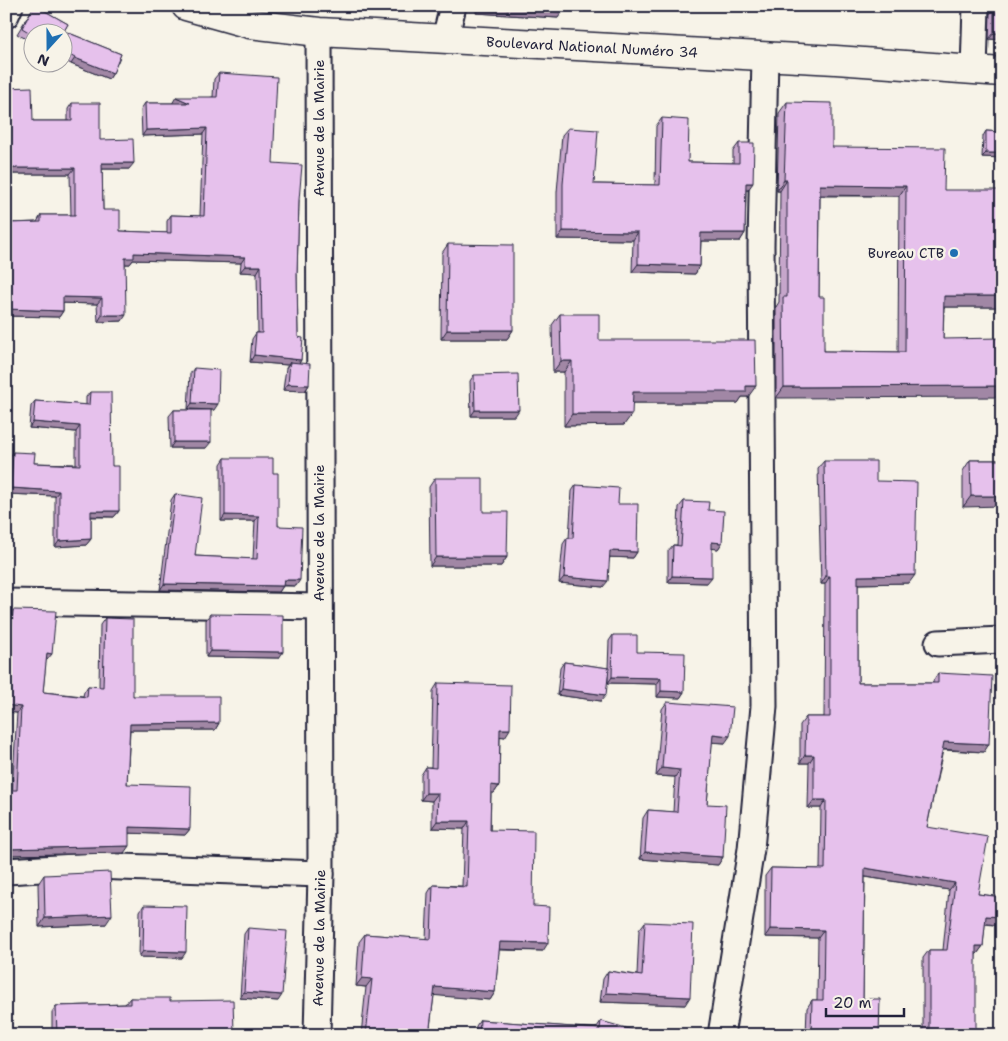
<svg xmlns="http://www.w3.org/2000/svg" width="1008" height="1041" viewBox="0 0 1008 1041" font-family="'Shantell Sans',sans-serif">
	<rect width="100%" height="100%" fill="#f7f3e8"/>
	<filter id="ink" filterUnits="userSpaceOnUse"><feTurbulence type="fractalNoise" baseFrequency=".02" numOctaves="2"/><feDisplacementMap in="SourceGraphic" scale="10" xChannelSelector="R" yChannelSelector="G"/><feConvolveMatrix kernelMatrix="1 2 1 2 8 2 1 2 1" color-interpolation-filters="sRGB"/></filter>
	<g filter="url(#ink)">
		<g fill="none" stroke-linecap="round" stroke-linejoin="round">
			<defs>
				<g id="street">
					<path d="M6,15L10,6"/>
					<path d="M445,39L453,6"/>
					<path d="M974,70L976,6"/>
					<path d="M6,602L319,607"/>
					<path d="M938,643L1002,640"/>
					<path d="M6,871L93,866L321,874"/>
					<path d="M317,1035L321,874L319,32"/>
					<path d="M721,1035L751,849L764,706L761,245L765,56"/>
				</g>
				<path id="secondary" d="M186,6L250,24L319,32L836,60L1002,72"/>
			</defs>
			<use href="#street" stroke="#22223b" stroke-width="29"/>
			<use href="#secondary" stroke="#22223b" stroke-width="31"/>
			<use href="#street" stroke="#f7f3e8" stroke-width="25"/>
			<use href="#secondary" stroke="#f7f3e8" stroke-width="28"/>
		</g>
		<g fill="#c6a6cb" stroke="#22223b" fill-rule="evenodd">
			<path d="M34,6H36L68,24L64,31L121,54L113,73L109,79L71,64L62,59V32H32V42L17,34Z"/>
			<path d="M476,6H563L558,18L476,13Z"/>
			<path d="M994,8H1002V40L989,39L990,14Z"/>
			<path d="M219,73L273,163L299,200L297,275L298,337L301,360L299,363L309,385L305,391L283,390L286,368L288,365L250,362L252,339L256,333H258L257,273L240,272L241,263L133,260L130,264H125L122,321L98,322L97,304L63,303V311L59,317L6,316V226L9,223L37,222L41,215H71L70,174H6V88L33,121H68V109L72,103L100,140L129,169H102L103,210L120,231L167,233V221L171,215L200,216L203,134L142,136L141,109L145,103H172L213,97L214,79Z"/>
			<path d="M787,102L832,147L944,190L1002,307H944L943,339L776,398V307L779,302L780,191H777L779,113ZM820,196H899L898,352L824,351L819,297Z"/>
			<path d="M662,118L688,162L733,163V151L739,143L748,190H746L745,233L740,241H701L700,266L695,274L632,272L633,240L557,239V192L562,135L568,128L594,184L655,185L656,126Z"/>
			<path d="M986,131L1002,132V158L982,157L983,136Z"/>
			<path d="M448,244L513,330L507,339H441L442,253Z"/>
			<path d="M560,314L599,340L748,397H742L738,403H632L624,425L564,426V372H553L552,325Z"/>
			<path d="M194,368L214,410H211L206,448H170L169,416L174,410H202L188,409L190,374Z"/>
			<path d="M474,375L515,416H471L470,381Z"/>
			<path d="M90,392L112,466L119,511L114,517H91V539L86,545L55,547V496L7,494L9,458L13,452L34,463L76,464V432L29,428L31,406L35,401L86,405V397Z"/>
			<path d="M225,458L273,473L278,526L296,586H283L279,592L160,590L171,500L175,494L195,556L253,559L255,521H221V464Z"/>
			<path d="M970,460H1002L963,507V471Z"/>
			<path d="M824,461L876,481L909,583L858,584V683H933V681L938,673L984,752L943,750L927,827L978,894L1002,897V926L985,924L983,946L977,954H976L972,1035H923V958L929,950H943L949,890L865,877L863,999L879,1035H806L807,1008L812,1000H817L818,938L765,937V876L771,868L820,869L821,808H808L809,763H800V725L806,717H824L825,584H821L818,468Z"/>
			<path d="M435,478L507,557L501,566H430L429,487Z"/>
			<path d="M576,485L618,504L637,552L633,558L610,557L603,587L559,583L563,544L567,538H569L572,491Z"/>
			<path d="M684,501L708,510L722,543L718,549L712,548L707,583L668,582V551L673,545H677L679,507Z"/>
			<path d="M13,610L47,660H46L43,692L83,696L84,692L88,686L99,687L100,625L105,618L133,696L219,723L215,730H130L127,784L190,829L185,835L129,833L124,853L6,855V790H12L17,713L6,712V641L9,616Z"/>
			<path d="M210,614L279,658L206,657V620Z"/>
			<path d="M613,635L637,652L684,692L680,698L657,697V684L608,683V674L601,701L557,695L560,668L564,662L608,668L609,641Z"/>
			<path d="M438,683L505,737L500,736L499,786L494,793H491L490,830L533,906L543,951L499,950L495,992L490,1000L434,995L429,1035H361L366,987L356,986L359,942L365,934L426,939L428,893L433,885L462,886L464,829L432,828V801L421,800V775L426,767H431L433,691Z"/>
			<path d="M667,702L725,743L712,742L707,804L723,857L718,865L640,859L643,818L648,810L673,812L675,777L656,776L662,709Z"/>
			<path d="M44,875L106,924L39,927L38,884Z"/>
			<path d="M144,905L182,958L139,957L140,911Z"/>
			<path d="M645,922L685,1005L600,1002L603,979L608,971L637,975L639,930Z"/>
			<path d="M248,928L278,1001L240,998L244,934Z"/>
			<path d="M130,998L170,1001L232,1035H52V1012L56,1006L125,1004Z"/>
			<path d="M480,1020L597,1029V1027L601,1021L643,1035H475L476,1026Z"/>
		</g>
		<g fill="#a187a5" stroke="#22223b">
			<path d="M480,7L562,12L558,18L476,13Z"/>
			<path d="M994,33H1002V40L989,39Z"/>
			<path d="M75,58L113,73L109,79L71,64Z"/>
			<path d="M176,97L190,103L172,104Z"/>
			<path d="M207,128L203,134L142,136L146,130Z"/>
			<path d="M986,153H1002V158L982,157Z"/>
			<path d="M102,163H134L129,169H98Z"/>
			<path d="M6,168H75L70,174H6Z"/>
			<path d="M784,180H787L780,191H777Z"/>
			<path d="M746,183H753L748,190H740Z"/>
			<path d="M820,185L906,186L899,196L812,195Z"/>
			<path d="M563,231L638,232L633,240L557,239Z"/>
			<path d="M701,233H745L740,241H696Z"/>
			<path d="M134,253L245,257L241,263L133,260L130,264H121L125,258Z"/>
			<path d="M638,264L700,266L695,274L632,272Z"/>
			<path d="M245,266H261L257,273L240,272Z"/>
			<path d="M944,296H1002V307H936Z"/>
			<path d="M63,297L102,298L97,304L59,303Z"/>
			<path d="M6,309L63,311L59,317L6,316Z"/>
			<path d="M102,315H126L122,321L98,322Z"/>
			<path d="M447,330H513L507,339H441Z"/>
			<path d="M254,355L301,360L297,366L290,362L288,365L250,362Z"/>
			<path d="M561,361H572L564,372H553Z"/>
			<path d="M288,384L309,385L305,391L283,390Z"/>
			<path d="M746,386H756L748,397H742L738,403H625L633,392Z"/>
			<path d="M1002,386V397L776,398L784,387Z"/>
			<path d="M192,403L218,404L214,410L188,409Z"/>
			<path d="M475,410H519L515,416H471Z"/>
			<path d="M572,414H632L624,425L564,426Z"/>
			<path d="M33,422L80,426L76,432L29,428Z"/>
			<path d="M174,442H211L206,448H170Z"/>
			<path d="M11,488L59,491L55,496L7,494Z"/>
			<path d="M971,496H1002V506L963,507Z"/>
			<path d="M91,511H119L114,517L86,516Z"/>
			<path d="M225,515L259,516L255,521H221Z"/>
			<path d="M91,539L86,545L55,547L59,541Z"/>
			<path d="M712,542L722,543L718,549L708,548Z"/>
			<path d="M610,551L637,552L633,558L606,557Z"/>
			<path d="M436,557H507L501,566H430Z"/>
			<path d="M915,575L909,583L853,584L858,576Z"/>
			<path d="M672,576L712,577L707,583L668,582Z"/>
			<path d="M826,576H830L825,584H821Z"/>
			<path d="M564,577L608,581L603,587L559,583Z"/>
			<path d="M284,580H300L296,586L279,585Z"/>
			<path d="M164,584L283,586L279,592L160,590Z"/>
			<path d="M210,651L283,652L279,658L206,657Z"/>
			<path d="M47,653L52,654L47,660H43Z"/>
			<path d="M612,677L661,678L657,684L608,683Z"/>
			<path d="M561,689L606,695L601,701L557,695Z"/>
			<path d="M661,691L684,692L680,698L657,697Z"/>
			<path d="M6,705L21,707L17,713L6,712Z"/>
			<path d="M219,723L215,730H126L130,724Z"/>
			<path d="M500,729H510L505,737L495,736Z"/>
			<path d="M713,734L730,736L725,743L708,742Z"/>
			<path d="M944,742L989,744L984,752L939,749Z"/>
			<path d="M805,755H814L809,763H800Z"/>
			<path d="M662,768L680,770L675,777L656,776Z"/>
			<path d="M491,785L499,786L494,793H486Z"/>
			<path d="M426,793H438L432,801L421,800Z"/>
			<path d="M814,800H826L821,808H808Z"/>
			<path d="M437,821H469L464,829L432,828Z"/>
			<path d="M129,827L190,829L185,835L125,833Z"/>
			<path d="M129,846L124,853L6,855V849Z"/>
			<path d="M645,852L723,857L718,865L640,859Z"/>
			<path d="M865,868L955,883L949,890L860,876Z"/>
			<path d="M112,915L106,924L39,927L45,918Z"/>
			<path d="M986,916L1002,917V926L981,923Z"/>
			<path d="M770,929L824,930L818,938L765,937Z"/>
			<path d="M500,942L548,943L543,951L495,949Z"/>
			<path d="M976,946H983L977,954H970Z"/>
			<path d="M143,951L186,952L182,958L139,957Z"/>
			<path d="M362,978L372,979L366,987L356,986Z"/>
			<path d="M435,987L495,992L490,1000L429,995Z"/>
			<path d="M244,992L282,995L278,1001L240,998Z"/>
			<path d="M606,993L690,997L685,1005L600,1002Z"/>
			<path d="M951,1029H976L972,1035H947Z"/>
			<path d="M234,1032L232,1035H176L178,1033Z"/>
		</g>
		<g fill="#e6c1ec" stroke="#22223b" fill-rule="evenodd">
			<path d="M34,6H36L68,24L64,31L121,54L113,73L75,58L62,51V32H32V34L22,28Z"/>
			<path d="M480,6H563L562,12L480,7Z"/>
			<rect x="994" y="8" width="8" height="25"/>
			<path d="M219,73L277,77L273,163L302,165L299,200L297,275L298,337L303,338L301,360L254,355L256,333H262L261,266H245V257L134,253V258H125L126,315H102V298L63,297V311L6,309V260H9V223L41,222V215H75V168H6V88L32,87L33,121H72V103H100V140L133,139L134,163H102L103,210H120V231L171,233V215L204,216L207,128L146,130L145,103H190L176,97H217Z"/>
			<path d="M787,102L832,103V147L945,148L944,190H1002V296H944L943,339L1002,338V386L784,387L783,297H787V180H784ZM820,185L906,186L905,352L824,351V297H819Z"/>
			<path d="M662,118L689,120L688,162L739,163V143H754L753,183H746L745,233H701L700,266L638,264V232L563,231V184L568,128L598,130L594,184L660,185Z"/>
			<path d="M986,131L1002,132V153H986Z"/>
			<path d="M448,244L513,245V330H447Z"/>
			<path d="M560,314H599V340H755L756,386H746V392H633L632,414H572V361H561Z"/>
			<path d="M290,362L310,364L309,385L288,384Z"/>
			<path d="M194,368L219,370L218,404L192,403Z"/>
			<path d="M518,374L519,410H475L474,375Z"/>
			<path d="M90,392H111L112,466H119V511H91V539L59,541V491L11,488L13,452L35,453L34,463L80,465V426L33,422L35,401L89,405Z"/>
			<rect x="174" y="410" width="37" height="32"/>
			<path d="M225,458H273V473H278V526L302,527L300,580H284L283,586L164,584L175,494L202,498L195,556L257,559L259,516L225,515Z"/>
			<path d="M970,460H1002V496H971Z"/>
			<path d="M824,461H876V481L917,482L915,575L858,576V683H938V673L992,676L989,744L944,742L927,827L988,837L978,894L1002,897V917L986,916L983,946H976V1029H951V1035H929V950H947L955,883L865,868L863,999H880L879,1035H811L812,1000H823L824,930L770,929L771,868L825,869L826,800H814V755H805L806,717H830V576H826Z"/>
			<path d="M435,478H483V512H508L507,557H436Z"/>
			<path d="M576,485L619,488L618,504H638L637,552L610,551L608,581L564,577L567,538H573Z"/>
			<path d="M684,501L709,502L708,510L724,511L722,543L712,542V577L672,576L673,545L681,546Z"/>
			<path d="M13,610L56,611L52,654L47,653L43,692L87,697L88,686L103,687L105,618L133,619V696H219V723L130,724L127,784L191,786L190,829L129,827V846L6,849V790H17L21,707L6,705V676H7Z"/>
			<path d="M210,614L283,615V652L210,651Z"/>
			<path d="M613,635H637V652L685,653L684,692L661,691V678L612,677Z"/>
			<path d="M564,662L609,668L606,695L561,689Z"/>
			<path d="M438,683L511,685L510,729H500L499,786L491,785L490,830L534,831L533,906L549,907L548,943L500,942L495,992L435,987L429,1035H366L372,979L362,978L365,934L431,939L433,885L467,887L469,821H437L438,793H426V767L436,768Z"/>
			<path d="M667,702L733,707L730,736L713,734L707,804L726,805L723,857L645,852L648,810L677,812L680,770L662,768Z"/>
			<path d="M110,872L112,915L45,918L44,875Z"/>
			<path d="M144,905L187,906L186,952L143,951Z"/>
			<path d="M645,922L693,924L690,997L606,993L608,971L642,976Z"/>
			<path d="M248,928L287,931L282,995L244,992Z"/>
			<path d="M130,998H170V1001L233,1000L234,1032L178,1033V1035H57L56,1006L130,1004Z"/>
			<path d="M480,1020L600,1029L601,1021L644,1033L643,1035H479Z"/>
		</g>
	</g>
	<circle fill="#1f6fb2" stroke="#f7f3e8" stroke-width="2" cx="954" cy="253" r="5"/>
	<g text-anchor="middle" dominant-baseline="central" stroke-width="5" stroke-linejoin="round" paint-order="stroke">
		<g font-size="14" fill="#22223b" stroke="#f7f3e8">
			<text transform="translate(592 47) rotate(3)">Boulevard National Numéro 34</text>
			<text transform="translate(319 128) rotate(-90)">Avenue de la Mairie</text>
			<text transform="translate(319 533) rotate(-90)">Avenue de la Mairie</text>
			<text transform="translate(319 938) rotate(-89)">Avenue de la Mairie</text>
		</g>
		<g font-size="14" fill="#22223b" stroke="#f7f3e8" text-anchor="end">
			<text x="944" y="253">Bureau CTB</text>
		</g>
	</g>
	<rect width="1008" height="1041" fill="none" stroke="#f7f3e8" stroke-width="25"/>
	<rect x="12" y="12" width="983" height="1016" fill="none" stroke="#22223b" stroke-width="2" filter="url(#ink)"/>
	<g transform="translate(48 48) rotate(201)"><circle r="24" fill="#f7f3e8" stroke="#a29fa3"/>
	<path d="M0-4L9 19L0 12L-9 19Z" fill="#1f6fb2"/>
	<text y="-8" font-size="14" font-weight="bold" text-anchor="middle" fill="#22223b">N</text>
	</g>
	<path d="M826 1008v8h78v-8" fill="none" stroke="#22223b" stroke-width="2.5"/>
	<text x="833" y="1008" font-size="15" fill="#22223b" stroke="#f7f3e8" stroke-width="4" paint-order="stroke">20 m</text>
</svg>
